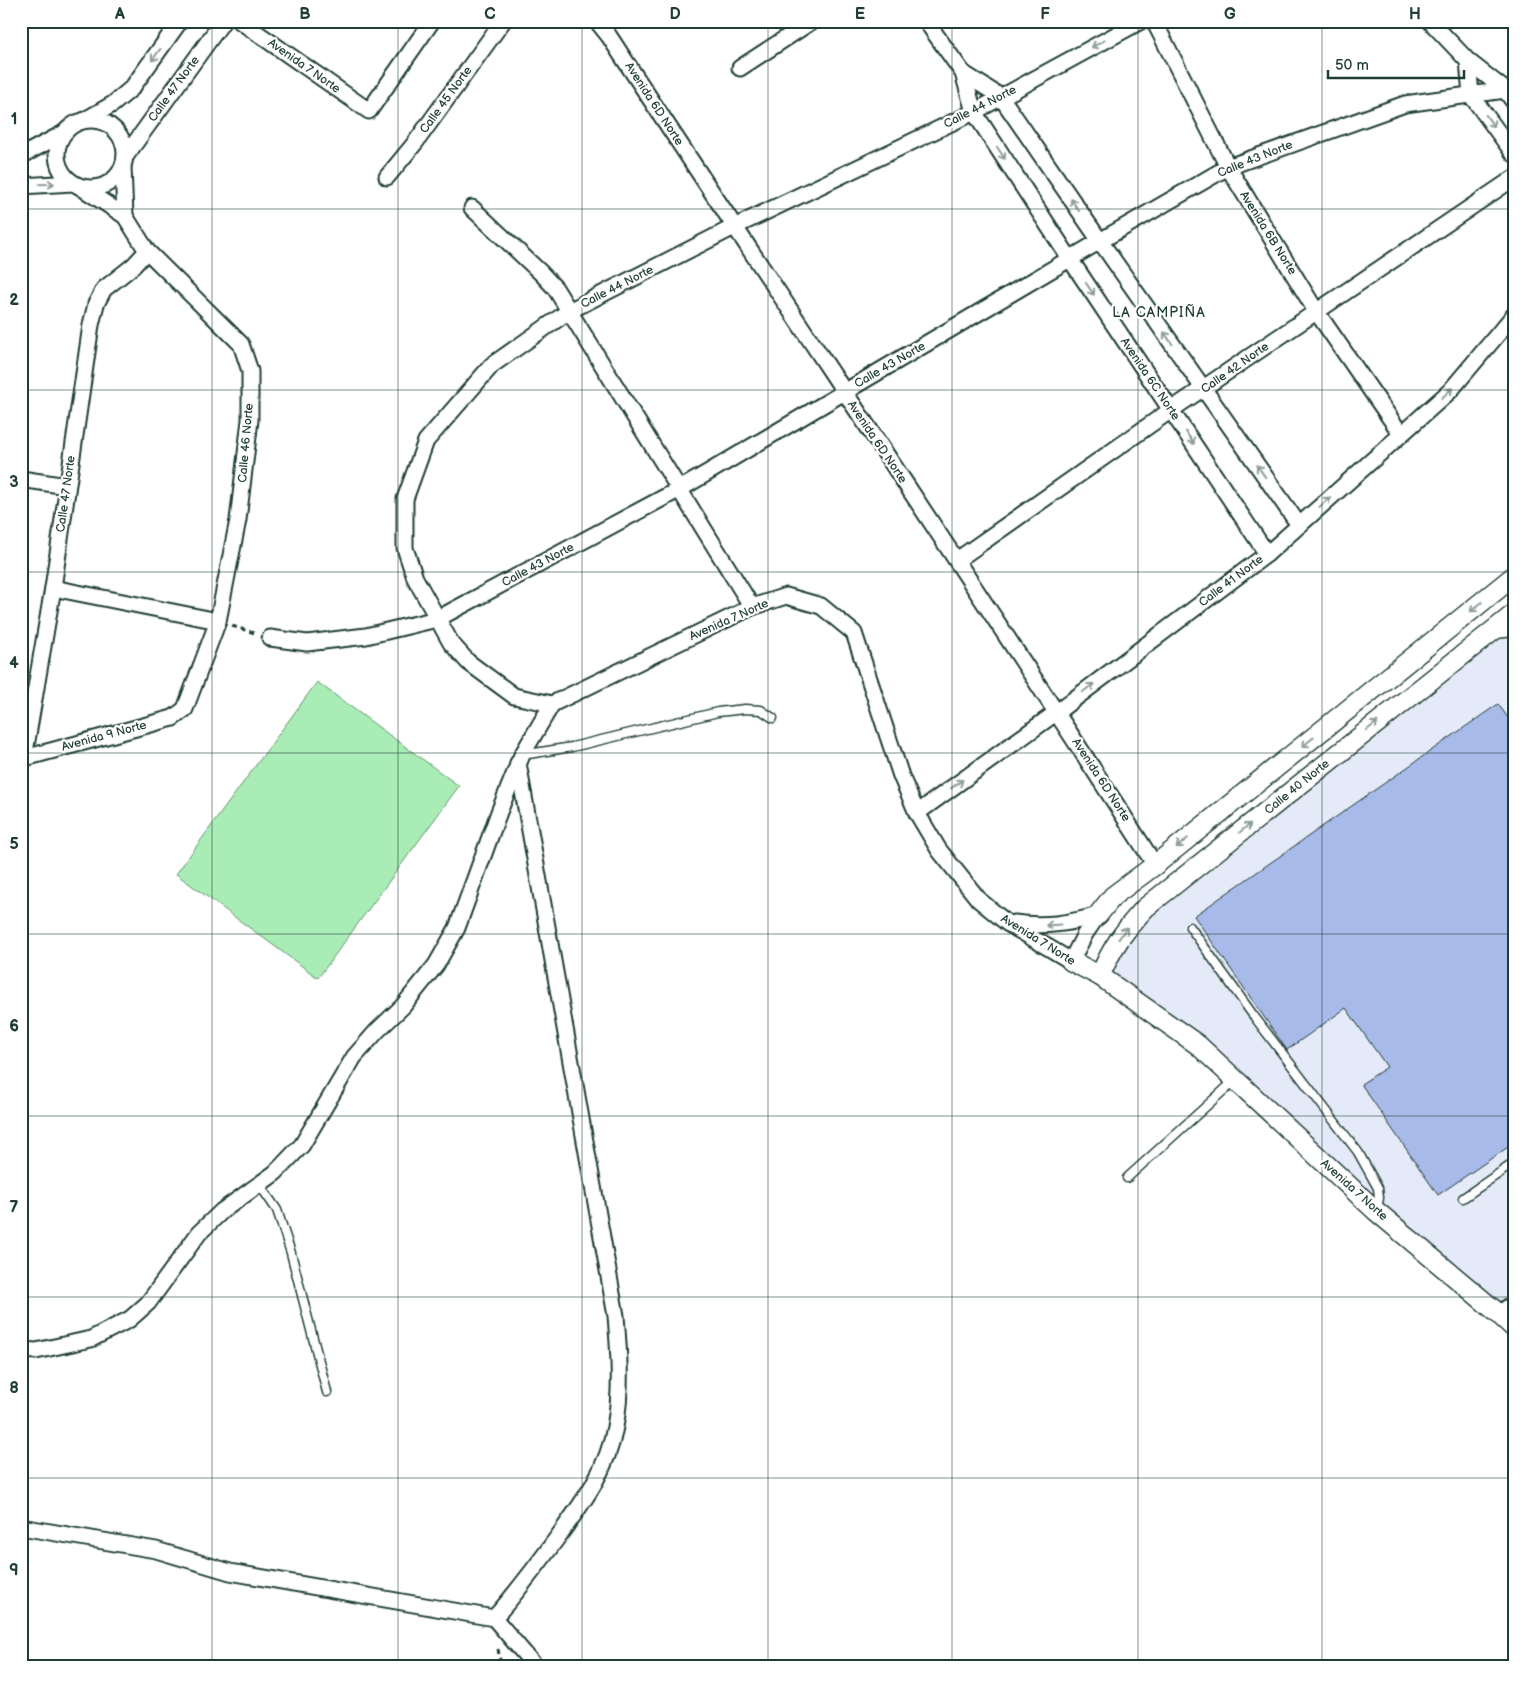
<svg xmlns="http://www.w3.org/2000/svg" width="1535" height="1687" viewBox="0 0 1535 1687" font-family="'Balsamiq Sans',sans-serif">
	<rect width="100%" height="100%" fill="#fff"/>
	<filter id="ink" filterUnits="userSpaceOnUse"><feTurbulence type="fractalNoise" baseFrequency=".02" numOctaves="2"/><feDisplacementMap in="SourceGraphic" scale="10" xChannelSelector="R" yChannelSelector="G"/><feConvolveMatrix kernelMatrix="1 2 1 2 8 2 1 2 1" color-interpolation-filters="sRGB"/></filter>
	<g filter="url(#ink)">
		<path fill="#e5eaf8" d="M1514,614V1303L1499,1314L1234,1081L1100,976L1123,931Z"/>
		<path fill="#a9ecb5" stroke="#649474" d="M317,682L459,786L318,978L176,874Z"/>
		<path fill="#a8bae9" stroke="#1f3d34" d="M1498,704L1514,726V1143L1438,1195L1361,1084L1387,1067L1346,1008L1287,1050L1194,916Z"/>
		<g fill="none" stroke-linecap="round" stroke-linejoin="round">
			<defs>
				<g id="service">
					<path d="M1496,634L1514,632"/>
					<path d="M522,755L572,747L718,712L745,709L761,710L773,718"/>
					<path d="M1190,927L1253,1015L1358,1152L1378,1188L1379,1198L1377,1209"/>
					<path d="M1127,1178L1234,1081"/>
					<path d="M259,1184L277,1210L291,1253L327,1392"/>
					<path d="M1463,1198L1514,1163"/>
				</g>
				<g id="minor">
					<path d="M240,21L369,111L432,21"/>
					<path d="M597,21L609,36C790,313 977,586 1155,865"/>
					<path d="M926,21L963,73L974,112L1070,259L1267,554"/>
					<path d="M1154,21L1228,167L1316,311L1401,434"/>
					<path d="M1430,21L1468,61L1505,90L1514,102"/>
					<path d="M1468,61L1471,95L1514,154"/>
					<path d="M740,68L812,21"/>
					<path d="M963,73L1001,97L1100,241L1299,525"/>
					<circle cx="91" cy="154" r="34"/>
					<path d="M85,120L113,104L132,88L180,21"/>
					<path d="M21,156L64,133"/>
					<path d="M125,157L223,21"/>
					<path d="M123,166L125,216"/>
					<path d="M387,177L415,143L503,21"/>
					<path d="M21,186L73,183"/>
					<path d="M472,208L541,273L555,288L752,607"/>
					<path d="M21,479L67,486"/>
					<path d="M957,560L1171,410L1514,178"/>
					<path d="M53,588L218,621"/>
					<path d="M270,638L307,643L366,636L437,619L680,489L1100,241L1228,167L1405,104L1505,90L1514,87"/>
					<path d="M552,704L514,696L468,662L451,643L415,578L405,548V499L426,441L492,365L569,311L734,227L974,112L1141,21"/>
					<path d="M552,704L752,607L786,596L821,606L854,633L901,776L917,813L939,850L979,900L1007,923L1071,961L1085,934L1098,915"/>
					<path d="M24,758L53,588L91,325L96,304L104,289L133,266L147,251"/>
					<path d="M21,759L173,718L185,709L218,621L238,520L250,420V371L241,344L147,251L125,216L79,186"/>
					<path d="M917,813L1057,712L1267,554L1450,391L1514,315"/>
					<path d="M1014,923C1044,927 1069,924 1098,915"/>
					<path d="M1499,1314L1514,1303"/>
					<path d="M21,1350L36,1351L91,1339L130,1319L148,1303L199,1233L222,1211L275,1173L302,1145L354,1057L377,1031L403,1006L436,965L457,928L499,812L522,755L552,704"/>
					<path d="M21,1527L156,1550L230,1572L494,1618L535,1666"/>
					<path d="M494,1618C518,1591 539,1563 560,1534C584,1501 608,1468 615,1427C622,1390 619,1353 616,1316L518,763"/>
				</g>
				<g id="tertiary">
					<path d="M1098,915L1113,896L1155,865L1514,576"/>
					<path d="M1071,961L1100,976L1198,1045L1376,1211L1499,1314L1514,1328"/>
					<path d="M1100,976C1112,947 1124,931 1145,908L1514,614"/>
				</g>
			</defs>
			<use href="#service" stroke="#1f3d34" stroke-width="11"/>
			<use href="#minor" stroke="#1f3d34" stroke-width="19"/>
			<use href="#tertiary" stroke="#1f3d34" stroke-width="22"/>
			<g stroke="#1f3d34" stroke-width="3" stroke-dasharray="5 4" stroke-linecap="butt">
				<path d="M232,626L255,633"/>
				<path d="M498,1649L501,1666"/>
			</g>
			<use href="#service" stroke="#fff" stroke-width="8"/>
			<use href="#minor" stroke="#fff" stroke-width="15"/>
			<use href="#tertiary" stroke="#fff" stroke-width="19"/>
		</g>
		<defs><path id="oneway-shaft" d="M-6 0H5M1.5-3L5.5 0L1.5 3" fill="none" stroke-width="1.6" stroke-linecap="round" stroke-linejoin="round" transform="scale(1.25)"/></defs>
		<g stroke="#8f9e9a">
			<use href="#oneway-shaft" transform="translate(1098 44) rotate(152)"/>
			<use href="#oneway-shaft" transform="translate(156 55) rotate(126)"/>
			<use href="#oneway-shaft" transform="translate(1490 121) rotate(54)"/>
			<use href="#oneway-shaft" transform="translate(1001 153) rotate(57)"/>
			<use href="#oneway-shaft" transform="translate(47 184) rotate(-2)"/>
			<use href="#oneway-shaft" transform="translate(1075 205) rotate(-124)"/>
			<use href="#oneway-shaft" transform="translate(1090 289) rotate(56)"/>
			<use href="#oneway-shaft" transform="translate(1168 338) rotate(-125)"/>
			<use href="#oneway-shaft" transform="translate(1447 393) rotate(-43)"/>
			<use href="#oneway-shaft" transform="translate(1190 438) rotate(57)"/>
			<use href="#oneway-shaft" transform="translate(1261 471) rotate(-125)"/>
			<use href="#oneway-shaft" transform="translate(1325 502) rotate(-42)"/>
			<use href="#oneway-shaft" transform="translate(1476 607) rotate(141)"/>
			<use href="#oneway-shaft" transform="translate(1088 688) rotate(-37)"/>
			<use href="#oneway-shaft" transform="translate(1372 726) rotate(-39)"/>
			<use href="#oneway-shaft" transform="translate(1308 742) rotate(141)"/>
			<use href="#oneway-shaft" transform="translate(957 784) rotate(-36)"/>
			<use href="#oneway-shaft" transform="translate(1245 828) rotate(-39)"/>
			<use href="#oneway-shaft" transform="translate(1182 843) rotate(141)"/>
			<use href="#oneway-shaft" transform="translate(1053 925) rotate(176)"/>
			<use href="#oneway-shaft" transform="translate(1123 933) rotate(-54)"/>
		</g>
	</g>
	<path fill="none" stroke="#1f3d34" stroke-width="1" stroke-opacity="0.55" d="M212,21V1666M398,21V1666M582,21V1666M768,21V1666M952,21V1666M1138,21V1666M1322,21V1666M21,209H1514M21,390H1514M21,572H1514M21,753H1514M21,934H1514M21,1116H1514M21,1297H1514M21,1478H1514"/>
	<g text-anchor="middle" dominant-baseline="central" stroke-width="4.5" stroke-linejoin="round" paint-order="stroke">
		<g font-size="12" fill="#1f3d34" stroke="#fff">
			<text transform="translate(304 66) rotate(35)">Avenida 7 Norte</text>
			<text transform="translate(174 89) rotate(-54)">Calle 47 Norte</text>
			<text transform="translate(446 100) rotate(-54)">Calle 45 Norte</text>
			<text transform="translate(654 104) rotate(57)">Avenida 6D Norte</text>
			<text transform="translate(980 107) rotate(-27)">Calle 44 Norte</text>
			<text transform="translate(1255 159) rotate(-22)">Calle 43 Norte</text>
			<text transform="translate(1268 233) rotate(58)">Avenida 6B Norte</text>
			<text transform="translate(617 287) rotate(-27)">Calle 44 Norte</text>
			<text transform="translate(890 365) rotate(-30)">Calle 43 Norte</text>
			<text transform="translate(1235 368) rotate(-35)">Calle 42 Norte</text>
			<text transform="translate(1150 379) rotate(56)">Avenida 6C Norte</text>
			<text transform="translate(877 442) rotate(56)">Avenida 6D Norte</text>
			<text transform="translate(246 443) rotate(-85)">Calle 46 Norte</text>
			<text transform="translate(66 494) rotate(-82)">Calle 47 Norte</text>
			<text transform="translate(538 565) rotate(-28)">Calle 43 Norte</text>
			<text transform="translate(1231 581) rotate(-37)">Calle 41 Norte</text>
			<text transform="translate(729 620) rotate(-24)">Avenida 7 Norte</text>
			<text transform="translate(104 736) rotate(-15)">Avenida 9 Norte</text>
			<text transform="translate(1101 780) rotate(57)">Avenida 6D Norte</text>
			<text transform="translate(1297 787) rotate(-39)">Calle 40 Norte</text>
			<text transform="translate(1038 940) rotate(32)">Avenida 7 Norte</text>
			<text transform="translate(1354 1190) rotate(42)">Avenida 7 Norte</text>
		</g>
		<g font-size="14" letter-spacing="1" fill="#1f3d34" stroke="#fff">
			<text x="1159" y="312">LA CAMPIÑA</text>
		</g>
	</g>
	<rect width="1535" height="1687" fill="none" stroke="#fff" stroke-width="55"/>
	<path d="M1328 70v8h136v-8" fill="none" stroke="#1f3d34" stroke-width="2.5"/>
	<text x="1335" y="70" font-size="15" fill="#1f3d34" stroke="#ffffff" stroke-width="4" paint-order="stroke">50 m</text>
	<rect x="28" y="28" width="1480" height="1632" fill="none" stroke="#1f3d34" stroke-width="2"/>
	<g font-size="16" text-anchor="middle" font-weight="bold" fill="#1f3d34">
		<text x="120" y="19">A</text>
		<text x="305" y="19">B</text>
		<text x="490" y="19">C</text>
		<text x="675" y="19">D</text>
		<text x="860" y="19">E</text>
		<text x="1045" y="19">F</text>
		<text x="1230" y="19">G</text>
		<text x="1415" y="19">H</text>
		<text x="14" y="124">1</text>
		<text x="14" y="305">2</text>
		<text x="14" y="487">3</text>
		<text x="14" y="668">4</text>
		<text x="14" y="849">5</text>
		<text x="14" y="1031">6</text>
		<text x="14" y="1212">7</text>
		<text x="14" y="1393">8</text>
		<text x="14" y="1575">9</text>
	</g>
</svg>
